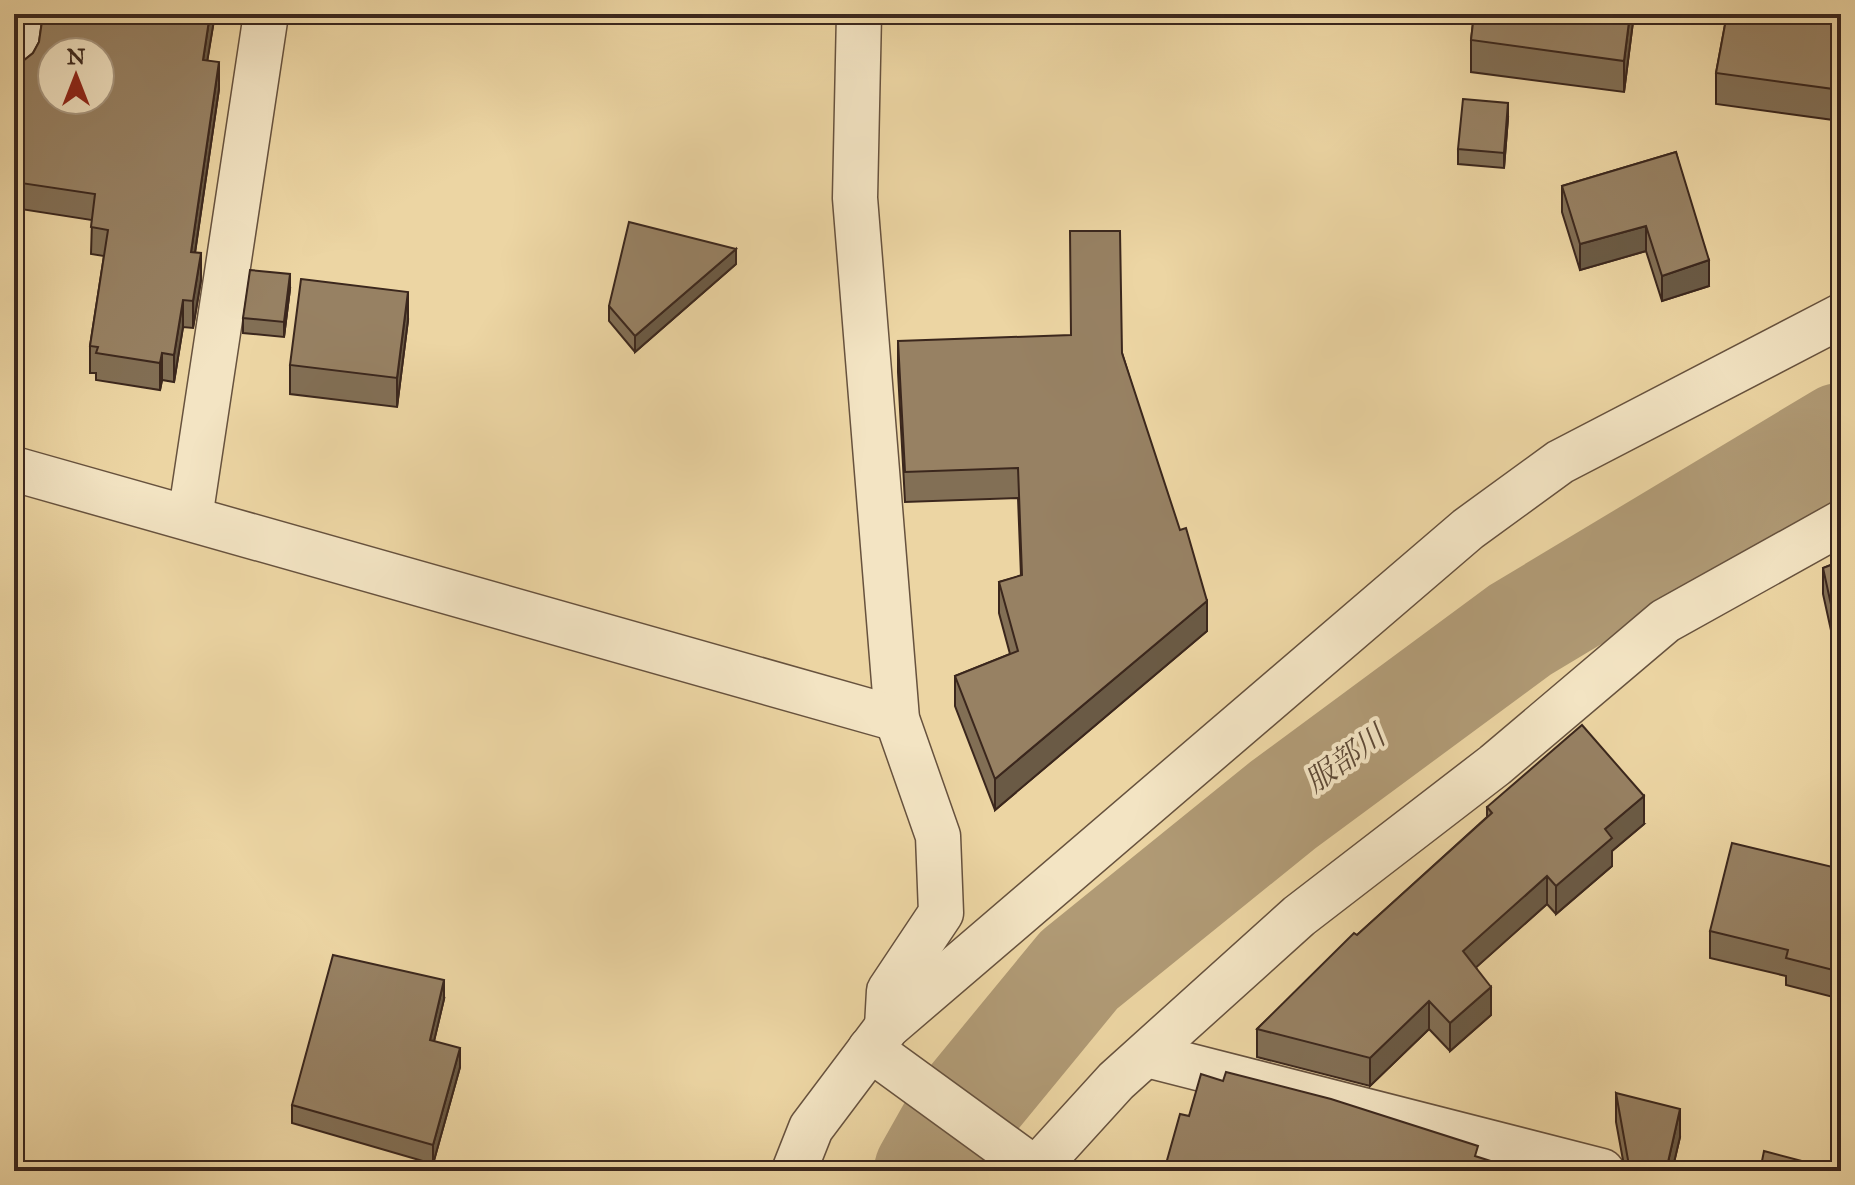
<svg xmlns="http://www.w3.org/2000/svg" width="1855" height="1185" viewBox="0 0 1855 1185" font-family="'IM FELL Great Primer','Noto Serif JP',serif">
	<rect width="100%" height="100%" fill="#ecd5a3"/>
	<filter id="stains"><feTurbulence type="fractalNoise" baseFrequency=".0025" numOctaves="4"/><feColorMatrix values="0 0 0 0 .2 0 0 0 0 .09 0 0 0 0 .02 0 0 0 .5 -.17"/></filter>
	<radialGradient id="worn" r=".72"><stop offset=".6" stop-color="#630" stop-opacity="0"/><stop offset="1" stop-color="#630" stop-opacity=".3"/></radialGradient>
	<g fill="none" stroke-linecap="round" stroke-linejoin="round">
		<path stroke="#b09a75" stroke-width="108" d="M928,1171L959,1116L1079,970L1283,805L1520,630L1841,437"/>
		<defs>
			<g id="street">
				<path d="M859,14L855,198L897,719L938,836L941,913L889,991L887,1027"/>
				<path d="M14,64L24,14"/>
				<path d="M14,469L897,719"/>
				<path d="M190,518L266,14"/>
				<path d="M870,1049L1035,1169"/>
				<path d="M1147,1055L1602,1171"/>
				<path d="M794,1171L811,1128L887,1027L1468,529L1560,462L1841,316"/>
				<path d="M1034,1171L1116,1081L1299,916L1495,765L1665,621L1841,523"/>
			</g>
		</defs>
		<use href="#street" stroke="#67523e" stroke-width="47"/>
		<use href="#street" stroke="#f3e4c3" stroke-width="44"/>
	</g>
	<g fill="#826f55" stroke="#3b271d" stroke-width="2">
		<path d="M43,14H215L207,61L219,89L195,253L201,280L193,328L183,327L174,382L162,380L160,390L96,380V373H90V346L104,256L91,254L92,220L14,208V61H23L33,53L39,42Z"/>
		<path d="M1474,14H1634L1624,92L1471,72V40Z"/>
		<path d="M1723,14H1803V16L1841,24V121L1716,104V73L1727,14Z"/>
		<path d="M1508,118L1504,168L1458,164V149Z"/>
		<path d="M1676,152L1709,286L1662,301L1646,251L1580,270L1562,212V186Z"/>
		<path d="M736,264L635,352L609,321V306Z"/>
		<path d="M290,289L284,337L243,333V318Z"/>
		<path d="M408,320L397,407L290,394V365Z"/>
		<path d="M898,341L1122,353L1207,631L995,810L955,706V676L1010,654L999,613V582L1021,576L1018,498L905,502L898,372Z"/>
		<path d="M1841,561V676L1823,594V568Z"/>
		<path d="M1487,807L1644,824L1612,851V866L1556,914L1547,904L1476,967L1491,1015L1450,1051L1429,1029L1370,1086L1257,1057V1029L1357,935L1487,817Z"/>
		<path d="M1841,869V999L1786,985V976L1710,958V931Z"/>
		<path d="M444,999L434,1041L460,1067L433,1164L292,1123V1105Z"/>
		<path d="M1616,1093L1680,1137L1672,1171H1625L1616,1122Z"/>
	</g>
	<g fill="#6a5a45" stroke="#3b271d" stroke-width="2">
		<path d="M210,14H215L203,87V60Z"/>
		<path d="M1630,14H1634L1624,92V61Z"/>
		<path d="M219,62V89L191,279V252Z"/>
		<path d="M1508,103V118L1504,168V153Z"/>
		<path d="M1646,226V251L1580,270V244Z"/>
		<path d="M736,249V264L635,352V336Z"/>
		<path d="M201,253V280L193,328V301Z"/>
		<path d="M1709,260V286L1662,301V276Z"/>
		<path d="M290,274V289L284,337V322Z"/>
		<path d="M408,292V320L397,407V378Z"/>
		<path d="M183,300V327L174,382V355Z"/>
		<path d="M162,353V380L160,390V363Z"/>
		<path d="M1207,601V631L995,810V779Z"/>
		<path d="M1644,796V824L1612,851V866L1556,914V886L1605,829Z"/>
		<path d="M1547,876V904L1463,979V951Z"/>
		<path d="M444,980V999L430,1058V1040Z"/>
		<path d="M1491,987V1015L1450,1051V1023Z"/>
		<path d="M1429,1001V1029L1370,1086V1058Z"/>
		<path d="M460,1048V1067L433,1164V1145Z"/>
		<path d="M1680,1109V1137L1672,1171H1666Z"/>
	</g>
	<g fill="#978163" stroke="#3b271d" stroke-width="2" fill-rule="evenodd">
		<path d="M43,14H210L203,60L219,62L191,252L201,253L193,301L183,300L174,355L162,353L160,363L96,353L98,347L90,346L108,230L91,227L95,194L14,182V61H23L33,53L39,42ZM52,52H100V100H52Z"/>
		<path d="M1474,14H1630L1624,61L1471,40Z"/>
		<path d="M1727,14H1796V15L1841,24V90L1716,73Z"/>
		<path d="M1463,99L1508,103L1504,153L1458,149Z"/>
		<path d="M1676,152L1709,260L1662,276L1646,226L1580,244L1562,186Z"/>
		<path d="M629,222L736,249L635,336L609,306Z"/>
		<path d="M1070,231H1120L1122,353L1180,530L1186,528L1207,601L995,779L955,676L1018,651L999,582L1022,575L1018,468L905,472L898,341L1071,335Z"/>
		<path d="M250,270L290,274L284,322L243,318Z"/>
		<path d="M301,279L408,292L397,378L290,365Z"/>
		<path d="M1841,561V650L1823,568Z"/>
		<path d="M1582,725L1644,796L1605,829L1612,838L1556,886L1547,876L1463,951L1491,987L1450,1023L1429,1001L1370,1058L1257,1029L1354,933L1357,935L1492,813L1487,807Z"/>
		<path d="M1732,843L1841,869V972L1786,958L1788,950L1710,931Z"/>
		<path d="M333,955L444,980L430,1040L460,1048L433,1145L292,1105Z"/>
		<path d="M1226,1072L1331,1099L1478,1146L1475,1156L1522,1171H1164L1180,1114L1189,1116L1201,1074L1223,1081Z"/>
		<path d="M1616,1093L1680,1109L1666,1171H1630Z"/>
		<path d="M1764,1151L1840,1171H1760Z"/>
	</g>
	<g text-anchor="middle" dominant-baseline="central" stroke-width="8" stroke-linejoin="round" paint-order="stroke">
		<g font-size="30" font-style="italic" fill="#5e4a37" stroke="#f3e4c3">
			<text transform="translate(1345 759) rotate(-36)">服部川</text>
		</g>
	</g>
	<rect width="1855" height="1185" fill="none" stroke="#ecd5a3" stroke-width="48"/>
	<rect x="16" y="16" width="1823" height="1153" fill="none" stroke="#3b271d" stroke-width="4"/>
	<rect x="24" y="24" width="1807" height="1137" fill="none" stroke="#3b271d" stroke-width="2"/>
	<g transform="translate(76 76)"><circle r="38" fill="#f3e4c3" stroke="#a99881" stroke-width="2"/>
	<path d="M0-6L14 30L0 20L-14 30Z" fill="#8f2418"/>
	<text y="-12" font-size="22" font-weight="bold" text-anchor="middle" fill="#3b271d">N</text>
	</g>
	<rect width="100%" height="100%" filter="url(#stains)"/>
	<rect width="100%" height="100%" fill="url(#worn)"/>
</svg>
